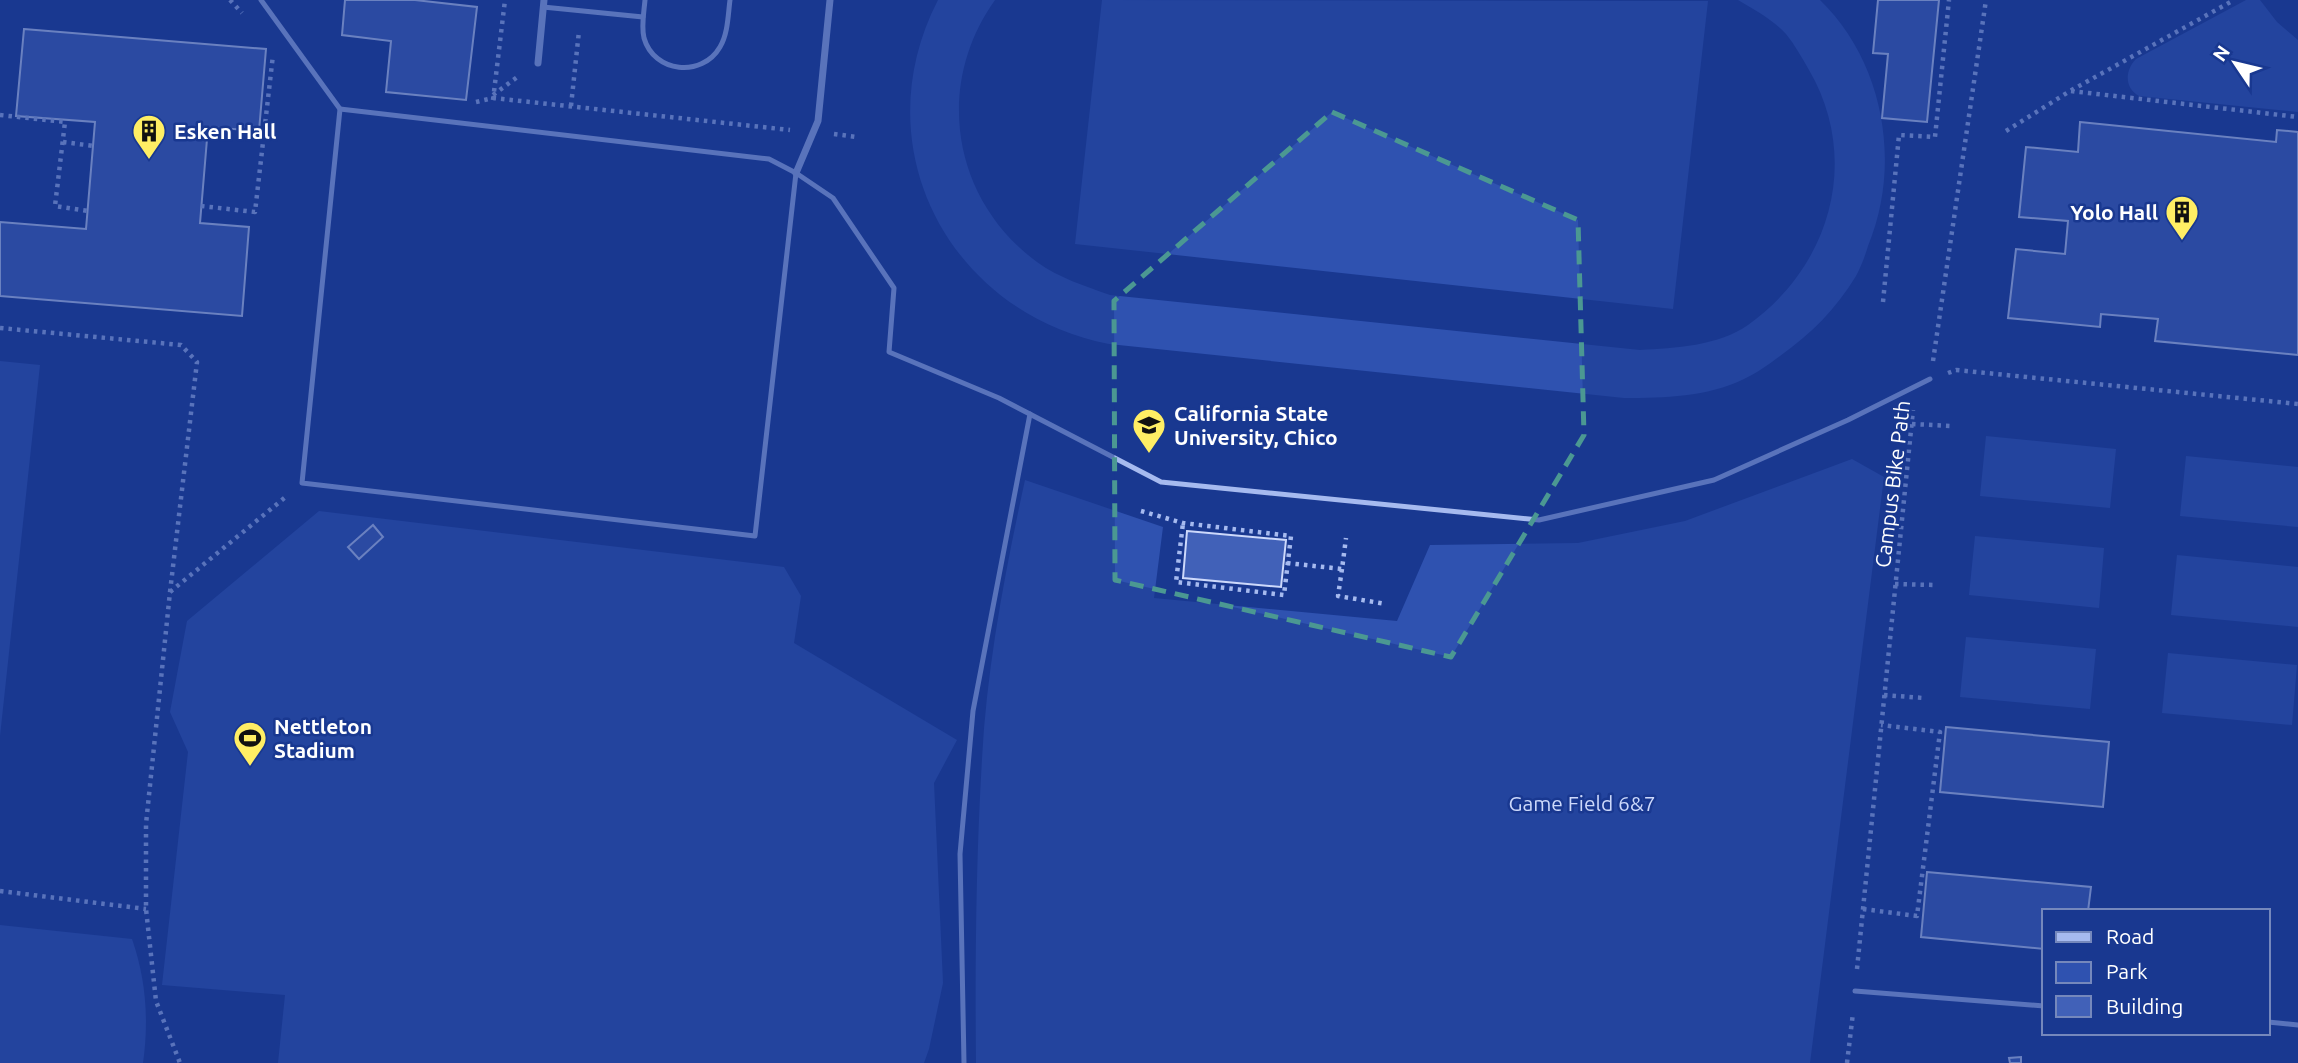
<svg xmlns="http://www.w3.org/2000/svg" width="2298" height="1063" viewBox="0 0 2298 1063" font-family="Ubuntu,sans-serif">
	<rect width="100%" height="100%" fill="#193890"/>
	<g fill="#2f52b0">
		<path d="M938,0H995C934,85 952,200 1037,262C1059,278 1085,286 1110,295L1640,350C1675,348 1718,346 1748,325C1831,266 1861,159 1809,70C1802,58 1795,45 1786,34C1773,20 1755,10 1738,0H1820C1884,62 1902,164 1868,246C1865,256 1861,267 1856,276C1836,309 1811,334 1780,356C1769,364 1757,373 1744,379C1707,397 1664,398 1624,398L1109,344C949,313 862,147 938,0Z"/>
		<path d="M1102,0L1708,1L1673,309L1075,244Z"/>
		<path d="M2246,0H2260L2277,22L2298,40V112L2139,96C2124,88 2125,70 2136,59Z"/>
		<path d="M0,361L40,365L0,736Z"/>
		<path d="M1986,436L2116,449L2110,508L1980,496Z"/>
		<path d="M2186,456L2298,467V527L2180,516Z"/>
		<path d="M1852,459L1884,477L1810,1063H976C975,962 976,860 982,759C987,665 1005,572 1025,480L1163,527L1154,598L1397,621L1430,545L1578,543L1685,521Z"/>
		<path d="M319,511L784,567L801,596L794,643L957,740L934,783L943,983L929,1049L924,1063H278L285,995L162,985L188,752L170,712L187,621Z"/>
		<path d="M1975,536L2104,548L2099,608L1969,595Z"/>
		<path d="M2177,555L2298,567V627L2171,615Z"/>
		<path d="M1966,637L2096,649L2090,709L1960,697Z"/>
		<path d="M2168,653L2297,665L2292,725L2162,713Z"/>
		<path d="M0,925L132,939C146,979 149,1021 143,1063H0Z"/>
	</g>
	<g fill="#4161b8" stroke="#cdd9fb" stroke-width="2">
		<path d="M345,0H415L477,7L466,100L386,92L391,41L342,35Z"/>
		<path d="M1878,0H1939L1927,122L1882,118L1888,54L1873,53Z"/>
		<path d="M24,29L266,49L259,131L208,127L200,223L249,227L242,316L0,296V222L86,229L95,122L16,116Z"/>
		<path d="M2080,122L2276,142L2277,130L2298,132V355L2155,341L2158,319L2101,314L2100,327L2008,318L2016,249L2065,254L2068,221L2019,217L2026,147L2078,152Z"/>
		<path d="M373,525L383,537L359,559L348,547Z"/>
		<path d="M1187,531L1286,540L1281,587L1183,578Z"/>
		<path d="M1946,727L2109,742L2103,807L1940,792Z"/>
		<path d="M1927,872L2091,887L2088,911H2044V949L1921,937Z"/>
		<path d="M2021,1057V1063H2010L2009,1058Z"/>
	</g>
	<g fill="none" stroke-linecap="round" stroke-linejoin="round">
		<g stroke="#a6baef" stroke-width="4.5" stroke-dasharray="3.5 5" stroke-linecap="butt">
			<path d="M230,0L242,13"/>
			<path d="M2071,91L2298,117"/>
			<path d="M493,95L520,75"/>
			<path d="M493,100L505,0"/>
			<path d="M476,102L493,98L790,130"/>
			<path d="M571,106L579,31"/>
			<path d="M0,115L65,122L55,206L88,211"/>
			<path d="M2006,131L2070,91L2234,0"/>
			<path d="M834,134L857,137"/>
			<path d="M63,142L94,146"/>
			<path d="M201,206L255,212L273,55"/>
			<path d="M1883,302L1899,135L1935,137L1949,0"/>
			<path d="M0,328L181,345L197,362L170,592L146,824V909L156,1001L180,1063"/>
			<path d="M1933,361L1986,0"/>
			<path d="M1948,373L1956,370L2298,404"/>
			<path d="M1912,424L1951,426"/>
			<path d="M1141,511L1183,523L1291,536L1284,595L1176,582L1183,523"/>
			<path d="M1287,563L1342,569L1346,538"/>
			<path d="M1342,569L1338,596L1386,604"/>
			<path d="M1895,584L1935,585"/>
			<path d="M170,592L288,495"/>
			<path d="M1884,695L1923,698"/>
			<path d="M0,891L146,909"/>
			<path d="M1863,909L1917,916L1940,732L1881,725"/>
			<path d="M1857,969L1913,410"/>
			<path d="M1847,1063L1853,1013"/>
		</g>
		<g stroke="#a6baef" stroke-width="5">
			<path d="M261,0L340,109L302,483L755,536L796,173"/>
			<path d="M645,0C644,12 641,26 644,38C654,73 702,78 720,47C728,34 728,15 730,0"/>
			<path d="M543,7L643,17"/>
			<path d="M340,109L769,159L796,173L833,198L894,288L889,352L999,398L1161,482L1539,520L1714,480L1848,420L1930,379"/>
			<path d="M1855,991L2044,1006"/>
			<path d="M2268,1022L2298,1025"/>
			<path d="M964,1063L960,854L973,711L1030,414"/>
		</g>
		<g stroke="#a6baef" stroke-width="7">
			<path d="M538,63L544,0"/>
			<path d="M796,173L818,121L830,0"/>
		</g>
	</g>
	<path d="M0 0H2298V1063H0ZM1332,112L1578,220L1584,435L1451,657L1115,580L1114,301Z" fill="#193890" fill-opacity=".55" fill-rule="evenodd"/>
	<path fill="none" stroke="#4b9892" stroke-width="5" stroke-dasharray="14 9" stroke-linejoin="round" d="M1332,112L1578,220L1584,435L1451,657L1115,580L1114,301Z"/>
	<defs>
		<symbol id="building-pin" viewBox="-11 -11 22 30"><path d="M0 17L-7.5 6A9.5 9.5 0 1 1 7.5 6Z" fill="#ffee64" stroke="#193890"/><path d="M-4-6H4V6H1V3H-1V6H-4ZM-2.5-4.3h1.7v1.8h-1.7ZM.8-4.3h1.7v1.8H.8ZM-2.5-1h1.7V.8h-1.7ZM.8-1h1.7V.8H.8Z" fill="#111"/></symbol>
		<symbol id="university-pin" viewBox="-11 -11 22 30"><path d="M0 17L-7.5 6A9.5 9.5 0 1 1 7.5 6Z" fill="#ffee64" stroke="#193890"/><path d="M0-5L7-2L0 1L-7-2ZM-4 1L0 2.5L4 1V4Q0 6-4 4Z" fill="#111"/></symbol>
		<symbol id="stadium-pin" viewBox="-11 -11 22 30"><path d="M0 17L-7.5 6A9.5 9.5 0 1 1 7.5 6Z" fill="#ffee64" stroke="#193890"/><path d="M0-5a6.5 5 0 1 0 0 10a6.5 5 0 1 0 0-10ZM-3.5-1.8h7v3.6h-7Z" fill="#111"/></symbol>
	</defs>
	<g fill-rule="evenodd">
		<use href="#building-pin" x="130" y="112" width="38" height="52"/>
		<use href="#building-pin" x="2163" y="193" width="38" height="52"/>
		<use href="#university-pin" x="1130" y="406" width="38" height="52"/>
		<use href="#stadium-pin" x="231" y="719" width="38" height="52"/>
	</g>
	<g text-anchor="middle" dominant-baseline="central" stroke-width="5" stroke-linejoin="round" paint-order="stroke">
		<g font-size="21" font-weight="bold" fill="#fff" stroke="#193890" text-anchor="start">
			<text x="174" y="131">Esken Hall</text>
			<text x="2158" y="212" text-anchor="end">Yolo Hall</text>
			<text x="1174" y="413">California State<tspan x="1174" dy="24">University, Chico</tspan></text>
			<text x="274" y="726">Nettleton<tspan x="274" dy="24">Stadium</tspan></text>
		</g>
		<g font-size="21" fill="#fff" stroke="#193890">
			<text transform="translate(1892 484) rotate(-83)">Campus Bike Path</text>
		</g>
		<g font-size="21" fill="#cdd9fb" stroke="#193890">
			<text x="1582" y="803">Game Field 6&amp;7</text>
		</g>
	</g>
	<rect x="2042" y="909" width="228" height="126" fill="#193890" stroke="#7588bc" stroke-width="2"/>
	<rect x="2056" y="932" width="35" height="10" fill="#a6baef" stroke="#7588bc" stroke-width="2"/>
	<text x="2106" y="944" font-size="21" fill="#ffffff">Road</text>
	<rect x="2056" y="962" width="35" height="21" fill="#2f52b0" stroke="#7588bc" stroke-width="2"/>
	<text x="2106" y="979" font-size="21" fill="#ffffff">Park</text>
	<rect x="2056" y="996" width="35" height="21" fill="#4161b8" stroke="#7588bc" stroke-width="2"/>
	<text x="2106" y="1014" font-size="21" fill="#ffffff">Building</text>
	<g transform="translate(2235 63) rotate(305)" stroke="#193890" stroke-width="5" paint-order="stroke">
	<path d="M0-5L12 26L0 18L-12 26Z" fill="#ffffff"/>
	<text y="-10" font-size="19" font-weight="bold" text-anchor="middle" fill="#ffffff">N</text>
	</g>
</svg>
